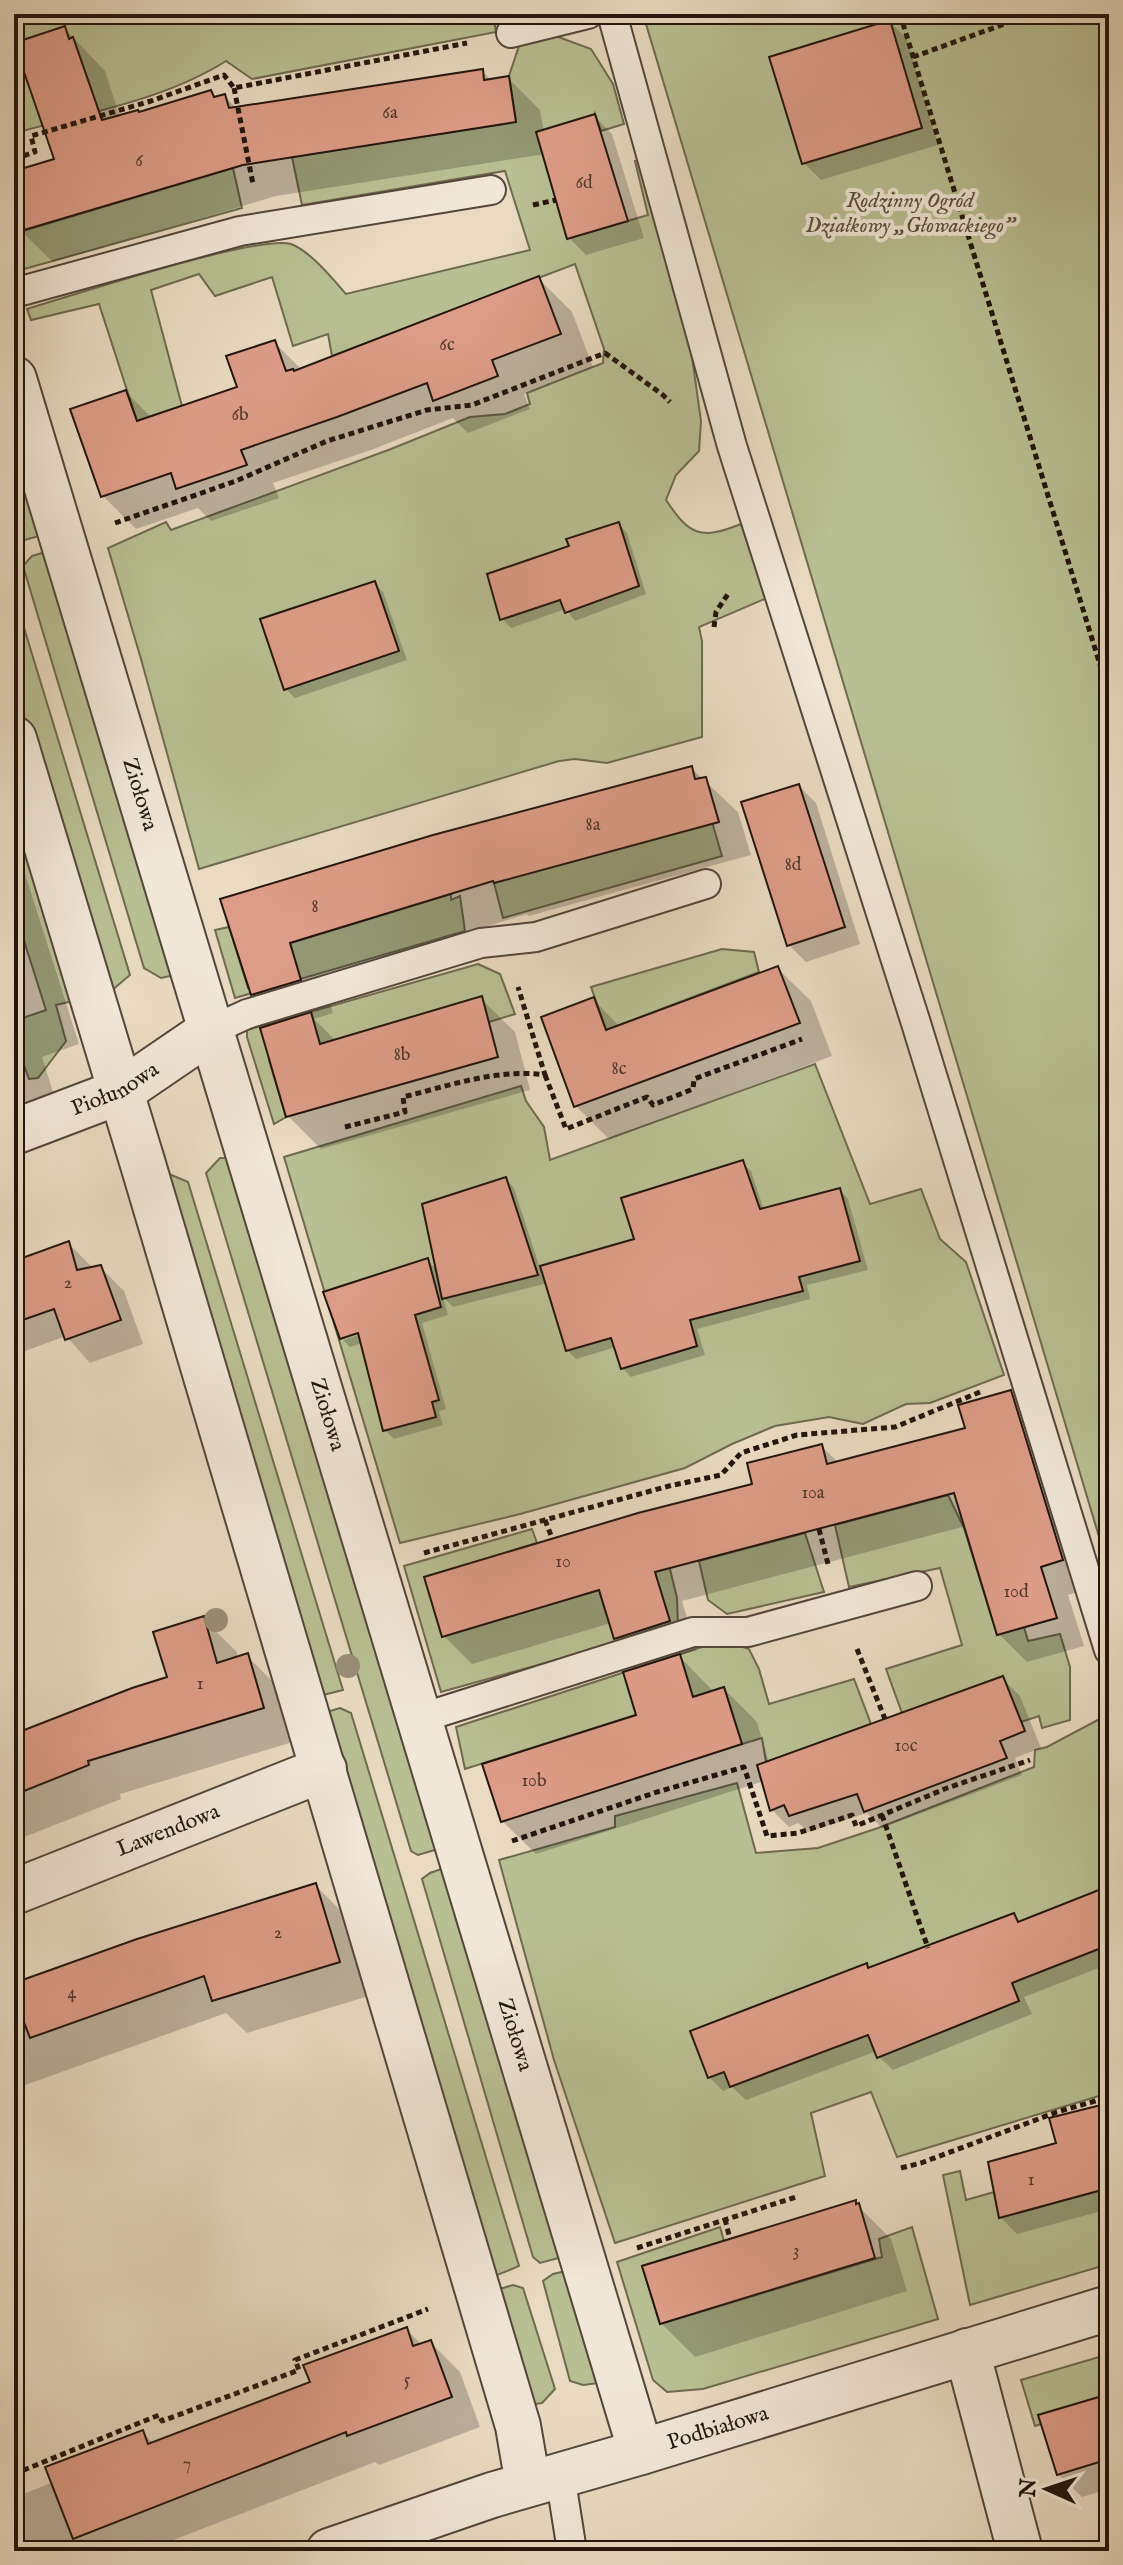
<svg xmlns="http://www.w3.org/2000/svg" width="1123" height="2565" viewBox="0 0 1123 2565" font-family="'IM FELL English',serif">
	<rect width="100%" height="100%" fill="#e9dac1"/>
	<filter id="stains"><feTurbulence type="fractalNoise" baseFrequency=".0025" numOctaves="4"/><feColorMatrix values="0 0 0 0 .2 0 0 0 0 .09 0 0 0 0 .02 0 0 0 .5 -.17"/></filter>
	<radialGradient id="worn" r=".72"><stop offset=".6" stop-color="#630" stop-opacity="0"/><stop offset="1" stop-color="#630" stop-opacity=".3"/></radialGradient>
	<g fill="#b8bf92" stroke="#6e6a50" stroke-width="2">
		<path d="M14,14H493L496,32L252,79L226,61C166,99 91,112 23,131L20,146L14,148Z"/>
		<path d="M643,14H1109V1570Z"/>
		<path d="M553,35L591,49L613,84L624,124L601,131L595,114L568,238L648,215L635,161L644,159L691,350L701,421L699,451L676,475L666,500C690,536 701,540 741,524L767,598L699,627L702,641V737L607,763L575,759L559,761L199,869L141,659L108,548L166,522L171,530L391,449L470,417L505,414L530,404L527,393L603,363L604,349L575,264L332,356L328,334L293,346L272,277L215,296L199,274L151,290L182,406L137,421L99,304L31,320L27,309C70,296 259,234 291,244C310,251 333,279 346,294L530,250L505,171L302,205L292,157L516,122L509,76L521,40Z"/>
		<path d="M233,168L242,208L17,271L14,262V213L20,232Z"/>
		<path d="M14,451L39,536L21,541L14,538Z"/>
		<path d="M46,552L175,975L161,978L144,968L23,566L32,556Z"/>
		<path d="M14,595L130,975L111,991L104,993L14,698Z"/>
		<path d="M14,802L73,1001L56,1005L66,1041L38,1078L29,1079L14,1038V1021L46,1010L14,909Z"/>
		<path d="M712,822L722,856L503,918L494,883Z"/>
		<path d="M451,894V900L460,896L465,931L235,998L215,930L229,927L248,988L298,972L290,943Z"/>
		<path d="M722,949L754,952L759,972L606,1030L591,987Z"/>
		<path d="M478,964L500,974L515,1014L489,1022L269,1060L286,1117L274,1124L247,1037V1030Z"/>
		<path d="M815,1064L870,1204L921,1189L940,1239L966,1262L1004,1375L930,1403L906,1404L863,1424L829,1417L775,1426L732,1444L685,1468L520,1514L400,1543L284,1157L521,1086L526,1101L544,1127L550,1160Z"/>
		<path d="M220,1158H228L438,1849L418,1855L411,1851L206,1173Z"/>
		<path d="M169,1174L188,1182L343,1690L315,1697L161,1179Z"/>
		<path d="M948,1495L964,1528L997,1635L1024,1627L1028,1641L1060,1634L1070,1667V1720L1042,1728L1039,1716L1021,1722L1003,1676L902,1713L886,1669L962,1645L940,1568L849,1587L835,1525Z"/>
		<path d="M532,1529L537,1543L425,1577L442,1636L599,1590L611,1628L648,1548L664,1544L677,1598L678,1626L441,1692L404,1566Z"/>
		<path d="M805,1533L824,1592L727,1614L708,1600L699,1561Z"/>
		<path d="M730,1643L749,1649L759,1669L769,1704L854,1679L871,1724L766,1762L762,1738L742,1744L724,1687L465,1769L456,1727L711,1644Z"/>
		<path d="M340,1708L351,1713L519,2266L490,2278L320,1714Z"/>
		<path d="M1109,1714V2093L897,2157L871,2092L811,2113L825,2176L615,2243L554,2060L499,1860L615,1827V1816L737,1783L756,1853L818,1848L878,1828L1034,1767L1035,1750L1047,1747Z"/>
		<path d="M444,1868L562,2257L540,2263L533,2257L422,1879L430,1873Z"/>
		<path d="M960,2171L966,2200L994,2192L999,2218L1109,2188V2264L970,2305L943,2175Z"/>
		<path d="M720,2227L724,2241L642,2266L660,2324L882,2257L879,2239L912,2227L938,2319L703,2389L667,2392L653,2380L617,2262Z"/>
		<path d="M566,2271L599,2383L583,2385L570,2381L543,2281L553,2274Z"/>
		<path d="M513,2285L523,2288L555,2389L542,2403L529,2405L493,2291Z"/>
		<path d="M1109,2354V2394L1038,2415L1041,2424L1035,2426L1021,2380Z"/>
	</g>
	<g fill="#0003" fill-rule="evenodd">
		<path d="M890,22L907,39L938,145L821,180L804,163Z"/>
		<path d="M64,28L105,71L120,117L139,114L211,93L216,98L224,96L237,109L482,71L492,81L509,79L540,110L544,132L595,117L612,134L644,238L586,255L569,238L545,154L276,196L53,262L21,231L14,207V173L56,161Z"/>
		<path d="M539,279L572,312L593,367L524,394L530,409L468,433L453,418L371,450L273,483L279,498L211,521L198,508L136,529L103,496L126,392L152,418L240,388L274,342L302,370Z"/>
		<path d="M619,524L627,533L646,594L575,621L566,609L511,628L502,619L571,547Z"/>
		<path d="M375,584L383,592L407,660L295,698L286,689Z"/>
		<path d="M691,768L738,812L751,855L529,916L527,914L322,976L333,1013L314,1019L337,1042L481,999L515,1032L530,1090L321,1149L288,1116L282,1023L252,994L223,901Z"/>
		<path d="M799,786L816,803L860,944L806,962L789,945Z"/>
		<path d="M14,839L79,1044L42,1057L57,1105L14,1118Z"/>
		<path d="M777,968L811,1001L832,1056L609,1139L576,1106L593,999L620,1027Z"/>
		<path d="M742,1163L751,1171L764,1210L840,1190L848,1199L868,1270L807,1285L810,1299L697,1329L705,1355L631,1377L622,1368L616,1347L576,1359L567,1350L548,1283L453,1307L443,1297L448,1315L422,1323L446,1409L439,1411L443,1425L394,1439L385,1430L362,1343L350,1347L341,1338L326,1293L427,1260L438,1271L424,1205L506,1179L514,1188L540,1268L636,1241L624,1199ZM367,1328L368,1332L343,1340V1336Z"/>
		<path d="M69,1244L93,1268L100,1267L124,1291L143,1344L90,1363L66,1336L14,1355V1264Z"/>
		<path d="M1011,1392L1039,1421L1091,1588L1068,1595L1084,1646L1027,1662L998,1633L966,1526L682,1601L697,1650L679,1656L714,1692L724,1689L757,1722L769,1763L1003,1679L1020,1696L1041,1748L1015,1758L1022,1775L882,1828L867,1813L808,1832L798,1823L789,1827L772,1810L764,1781L536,1854L502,1821L639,1716L644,1667L615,1638L611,1623L472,1664L444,1636L755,1486L821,1446L839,1463L967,1430Z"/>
		<path d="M203,1619L237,1652L238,1658L247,1656L280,1689L296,1741L120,1794L121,1799L14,1841V1736L169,1678Z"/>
		<path d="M316,1886L349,1919L372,1995L247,2033L226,2013L14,2089V1985Z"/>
		<path d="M1109,1889V1964L1024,1997L1032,2014L893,2070L879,2057L877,2051L746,2100L732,2087L723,2091L709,2077L866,1966L870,1969L1014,1916L1021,1923Z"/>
		<path d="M1109,2130V2209L1017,2234L1000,2217Z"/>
		<path d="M855,2203L891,2239L907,2291L695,2357L661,2323Z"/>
		<path d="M406,2329L422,2345L430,2342L460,2372L480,2427L379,2465L375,2462L145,2551H14V2498L53,2482L142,2432L154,2444L312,2383Z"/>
		<path d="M1109,2396V2492L1108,2489L1082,2497L1058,2474Z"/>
	</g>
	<g fill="#dd9c87" stroke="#23150e" stroke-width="2">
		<path d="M890,20L922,128L802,164L769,57Z"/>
		<path d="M65,26L69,39L73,37L102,120L138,110L139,112L211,90L214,97L225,94L229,108L483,69L484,80L509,76L516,122L243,165L14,233V171L54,159L14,43Z"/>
		<path d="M595,114L628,221L567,239L536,132Z"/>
		<path d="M539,276L561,334L492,360L498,376L433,401L427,383L337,417L241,450L247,465L176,489L171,473L101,497L70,409L126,390L137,421L237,387L226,356L275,340L286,371L293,369L294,371Z"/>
		<path d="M619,522L639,586L565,613L560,600L500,620L487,574L569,546L566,539Z"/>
		<path d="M375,581L399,651L284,690L260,619Z"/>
		<path d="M692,766L695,779L706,777L719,822L494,883L493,881L290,943L301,980L251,995L220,899L433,835Z"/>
		<path d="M799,784L845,927L787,946L741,802Z"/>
		<path d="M778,966L800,1023L574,1107L541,1017L594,997L606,1030Z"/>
		<path d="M482,996L498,1057L286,1117L260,1028L311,1012L320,1044Z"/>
		<path d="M743,1160L760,1209L840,1188L860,1261L799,1277L803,1291L690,1320L697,1346L621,1369L611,1338L566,1351L540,1266L634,1239L621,1198Z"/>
		<path d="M506,1177L538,1275L442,1299L422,1204Z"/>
		<path d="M69,1241L77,1270L101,1265L121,1320L65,1340L54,1309L14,1323V1261Z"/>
		<path d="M428,1258L441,1307L415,1315L439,1400L432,1402L436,1417L383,1431L358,1333L340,1339L323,1292Z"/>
		<path d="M1011,1390L1063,1560L1041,1567L1057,1618L997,1635L954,1493L655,1572L670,1621L614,1639L599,1590L442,1637L424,1577L638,1513L752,1484L747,1463L822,1444L827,1464L965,1428L958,1405Z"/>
		<path d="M204,1616L217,1663L248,1653L264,1708L88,1761L89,1765L14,1795V1734L132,1688L167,1677L153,1632Z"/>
		<path d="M680,1654L693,1697L724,1687L742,1744L501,1822L482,1764L636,1715L623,1672Z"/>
		<path d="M1003,1676L1025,1731L1000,1741L1007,1758L864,1812L857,1794L789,1816L784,1805L770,1811L757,1765Z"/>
		<path d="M316,1883L340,1962L212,2001L204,1976L30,2038L14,1996V1983L137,1939Z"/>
		<path d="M1109,1886V1945L1012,1983L1019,2001L877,2058L868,2035L730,2087L724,2072L708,2078L690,2031L867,1963L868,1968L1014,1913L1018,1922Z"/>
		<path d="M1109,2103V2188L999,2218L988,2162L1056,2143L1049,2118Z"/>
		<path d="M856,2200V2204L859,2203L875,2258L660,2324L642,2266Z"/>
		<path d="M407,2327L413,2346L431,2340L452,2397L347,2436L346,2432L73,2539L45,2467L143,2430L148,2444L310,2382L303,2365Z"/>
		<path d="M1109,2394V2459L1057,2475L1038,2415Z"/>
	</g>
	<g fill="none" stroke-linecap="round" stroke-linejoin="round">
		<defs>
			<g id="service">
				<path d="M612,14L732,446L915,1020L1109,1650"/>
				<path d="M511,33L588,14"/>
				<path d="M14,293L240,231L491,190"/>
				<path d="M210,1031L247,1014L481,943L536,937L706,884"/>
				<path d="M418,1719L693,1632H748L917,1586"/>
				<path d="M560,2475L572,2551"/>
			</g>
			<g id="minor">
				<path id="s1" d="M14,379L641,2452"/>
				<path d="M14,739C186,1300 350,1863 518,2426L528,2484"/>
				<path id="s2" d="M14,1132L122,1091L210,1031"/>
				<path id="s3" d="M14,1892L324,1769"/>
				<path d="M967,2351L1020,2551"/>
				<path id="s4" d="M329,2551L492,2495L641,2452L1109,2308"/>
			</g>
		</defs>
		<use href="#service" stroke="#54463b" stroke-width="32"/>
		<use href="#minor" stroke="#54463b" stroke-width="48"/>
		<g stroke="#23150e" stroke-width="5" stroke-dasharray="6 4" stroke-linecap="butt">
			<path d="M900,14L1109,694"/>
			<path d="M913,57L1032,14"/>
			<path d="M234,88L253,184"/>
			<path d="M14,159L35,152L31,136L151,101L224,75L234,88L467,43"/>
			<path d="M533,205L556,200"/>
			<path d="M115,523L236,481L327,441L427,410L472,405L605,353L663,395L670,402"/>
			<path d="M714,627L716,612L728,594"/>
			<path d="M545,1075L566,1129L647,1097L653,1105L693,1089L694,1079L802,1039"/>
			<path d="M345,1127L405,1112L403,1097C448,1086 499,1068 545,1075L518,987"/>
			<path d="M545,1520L552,1538"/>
			<path d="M819,1529L828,1564"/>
			<path d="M424,1553L669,1486L721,1475L741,1453L797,1435L895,1427L980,1392"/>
			<path d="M857,1649L885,1719"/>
			<path d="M882,1815L928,1948"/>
			<path d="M512,1841L657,1792L744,1767L767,1836L798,1833L852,1815L856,1826L947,1788L1030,1760"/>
			<path d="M901,2168L921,2163L1057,2112L1109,2097"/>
			<path d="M725,2219L730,2239"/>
			<path d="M637,2248L796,2197"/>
			<path d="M14,2474L159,2415L162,2421L299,2370L295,2360L428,2309"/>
		</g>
		<use href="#service" stroke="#f1e7d7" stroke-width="28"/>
		<use href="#minor" stroke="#f1e7d7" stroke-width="44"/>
	</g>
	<g fill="#998e78">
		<circle cx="216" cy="1620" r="12"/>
		<circle cx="348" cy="1666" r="12"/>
	</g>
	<g text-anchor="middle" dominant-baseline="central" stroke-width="8" stroke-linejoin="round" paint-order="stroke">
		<g font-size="18" fill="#52372c">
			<text x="390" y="113">6a</text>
			<text x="139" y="161">6</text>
			<text x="584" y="183">6d</text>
			<text x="447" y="345">6c</text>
			<text x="240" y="415">6b</text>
			<text x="593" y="825">8a</text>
			<text x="793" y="865">8d</text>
			<text x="315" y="907">8</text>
			<text x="402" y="1055">8b</text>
			<text x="619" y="1069">8c</text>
			<text x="68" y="1283">2</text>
			<text x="813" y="1493">10a</text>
			<text x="563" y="1562">10</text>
			<text x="1016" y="1592">10d</text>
			<text x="200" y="1684">1</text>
			<text x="906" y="1746">10c</text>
			<text x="534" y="1781">10b</text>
			<text x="278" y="1933">2</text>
			<text x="72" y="1993">4</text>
			<text x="1031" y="2180">1</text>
			<text x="796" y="2251">3</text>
			<text x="407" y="2380">5</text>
			<text x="187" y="2464">7</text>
		</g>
		<g font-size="22" font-style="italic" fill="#57503c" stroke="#f1e7d7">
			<text x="910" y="201">Rodzinny Ogród<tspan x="910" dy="25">Działkowy „Głowackiego”</tspan></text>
		</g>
		<g font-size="22" fill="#23150e" stroke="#f1e7d7">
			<text stroke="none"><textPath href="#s1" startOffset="434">Ziołowa</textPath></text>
			<text stroke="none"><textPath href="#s2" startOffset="110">Piołunowa</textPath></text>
			<text stroke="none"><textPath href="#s1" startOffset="1082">Ziołowa</textPath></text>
			<text stroke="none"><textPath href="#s3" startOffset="166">Lawendowa</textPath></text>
			<text stroke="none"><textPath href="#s1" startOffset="1730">Ziołowa</textPath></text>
			<text stroke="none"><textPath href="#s4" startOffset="408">Podbiałowa</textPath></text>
		</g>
	</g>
	<rect width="1123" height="2565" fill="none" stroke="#e9dac1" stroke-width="48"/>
	<rect x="16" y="16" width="1091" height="2533" fill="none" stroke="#23150e" stroke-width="4"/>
	<rect x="24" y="24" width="1075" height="2517" fill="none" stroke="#23150e" stroke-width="2"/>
	<g transform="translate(1047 2489) rotate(273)" stroke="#f1e7d7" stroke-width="6" paint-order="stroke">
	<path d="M0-6L14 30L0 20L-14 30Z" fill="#23150e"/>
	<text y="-12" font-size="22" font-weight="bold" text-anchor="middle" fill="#23150e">N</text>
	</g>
	<rect width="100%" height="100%" filter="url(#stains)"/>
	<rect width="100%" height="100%" fill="url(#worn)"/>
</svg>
